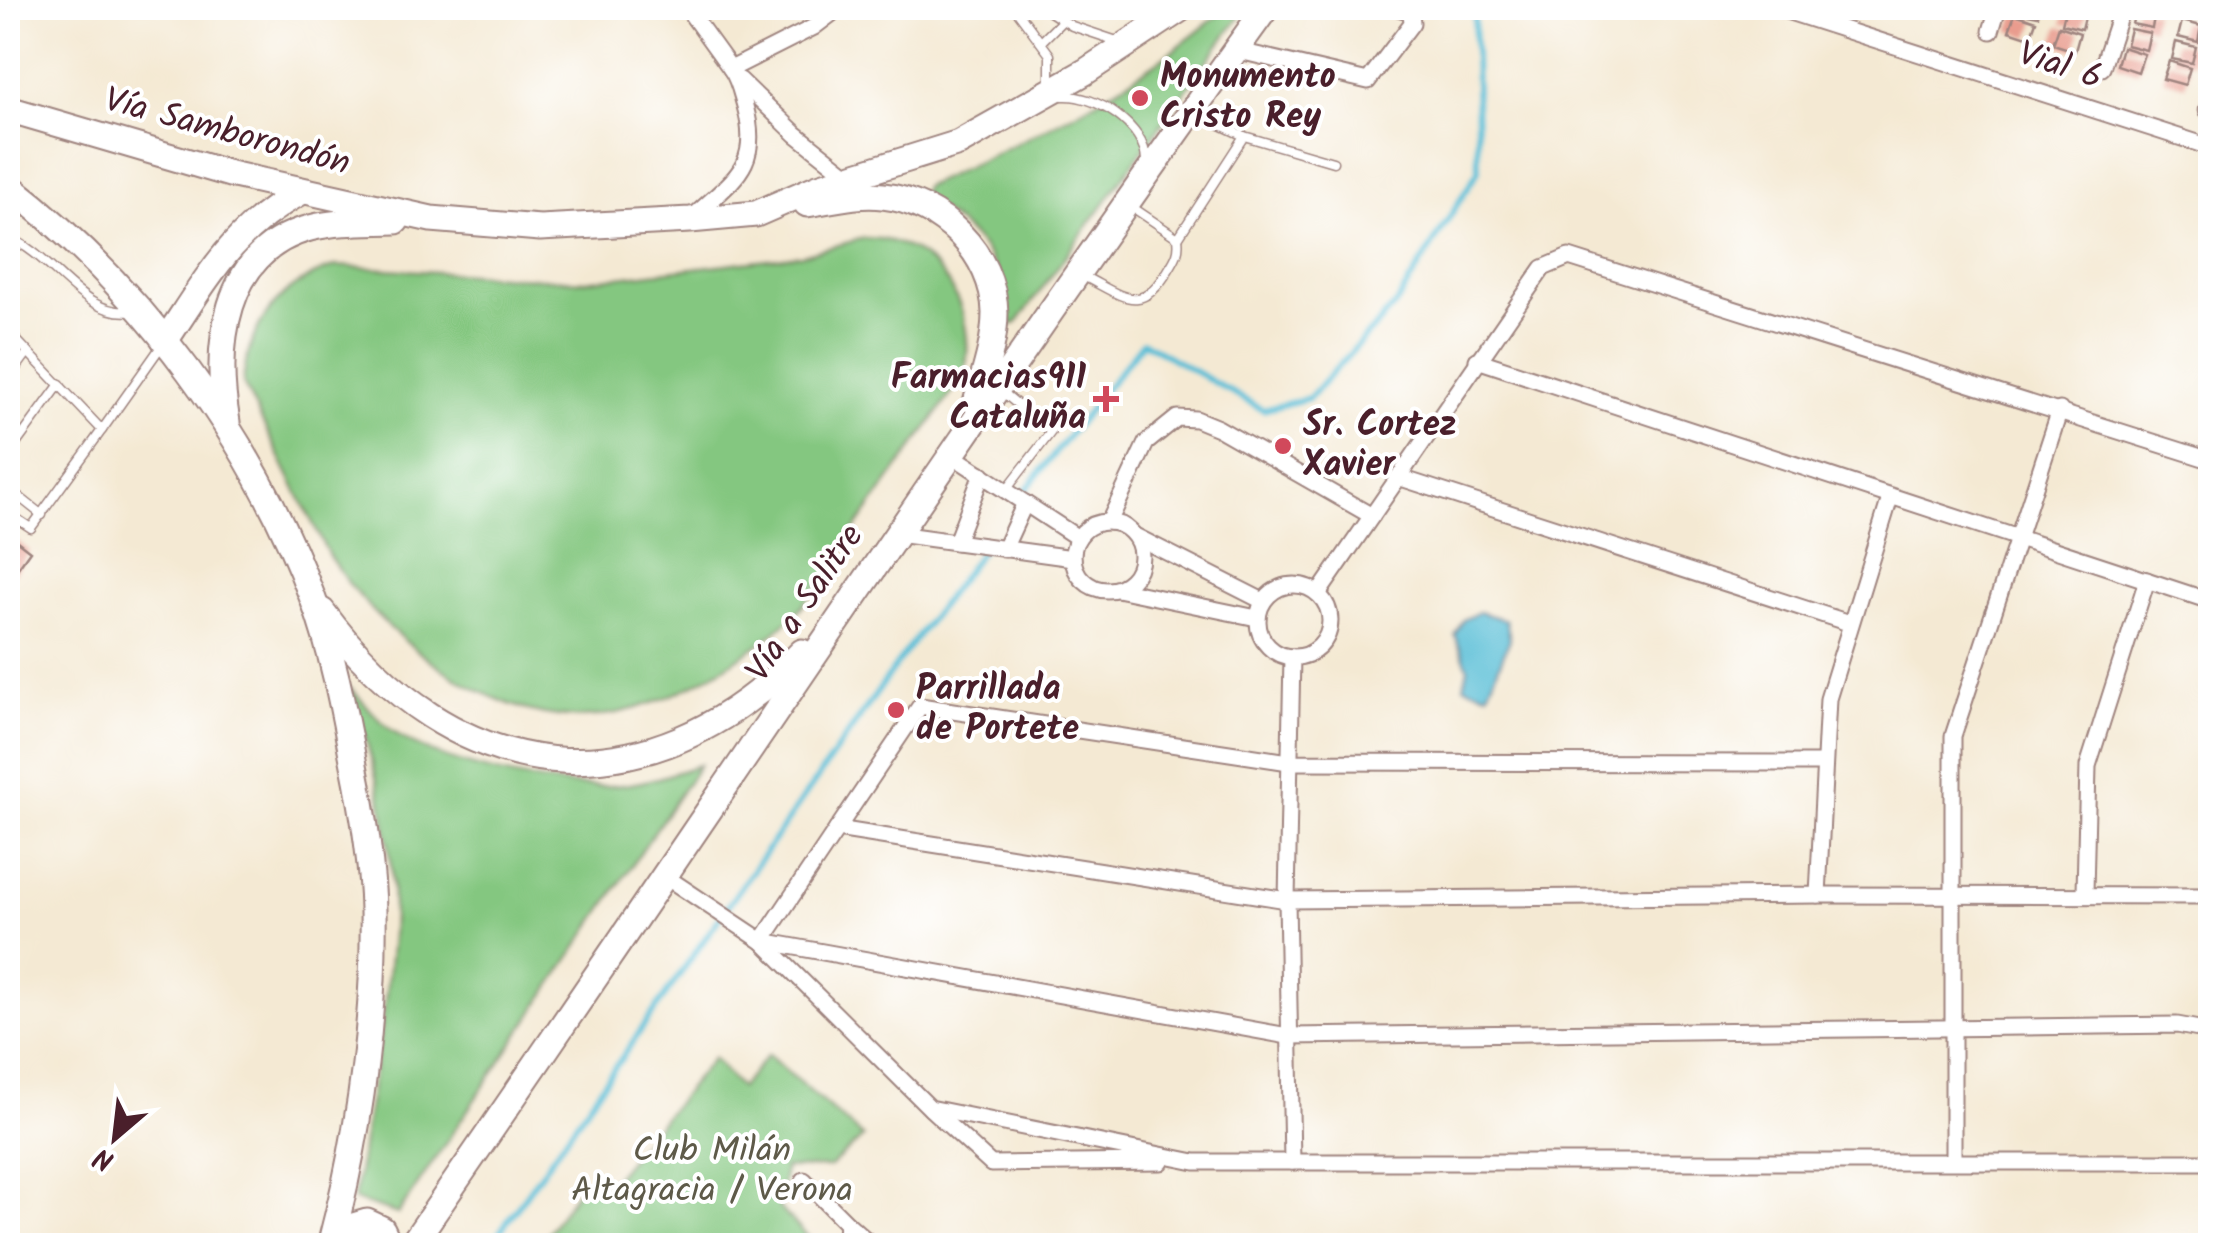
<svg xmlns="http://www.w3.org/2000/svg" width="2218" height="1253" viewBox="0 0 2218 1253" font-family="Kalam,sans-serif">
	<rect width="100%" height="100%" fill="#fff"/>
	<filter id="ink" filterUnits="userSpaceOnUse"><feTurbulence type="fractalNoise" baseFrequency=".01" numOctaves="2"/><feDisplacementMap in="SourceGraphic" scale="20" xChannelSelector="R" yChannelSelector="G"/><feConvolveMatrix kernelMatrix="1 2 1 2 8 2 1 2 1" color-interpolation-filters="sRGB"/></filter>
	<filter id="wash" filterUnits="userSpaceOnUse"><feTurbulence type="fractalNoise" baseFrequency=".0048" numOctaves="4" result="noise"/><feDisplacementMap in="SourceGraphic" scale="40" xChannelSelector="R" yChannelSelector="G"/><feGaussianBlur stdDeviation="2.25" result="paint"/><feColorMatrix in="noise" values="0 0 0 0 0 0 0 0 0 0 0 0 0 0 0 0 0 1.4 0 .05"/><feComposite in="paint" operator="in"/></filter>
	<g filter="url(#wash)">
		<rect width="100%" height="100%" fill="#f4e9d3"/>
		<g fill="#84c780" stroke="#677356" stroke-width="2.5">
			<path d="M1226,8H1246L1017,323L1011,325C996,248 981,240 920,195L924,187C1035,136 1134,89 1226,8Z"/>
			<path d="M864,238C937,237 980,310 964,376C929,425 893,475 858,525C840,551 823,581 802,606C780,632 747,653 718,671C676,696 633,715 583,717C487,721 378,632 329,556L243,383C248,324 280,284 336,266L585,281L802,255Z"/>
			<path d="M350,688C364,702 378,720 394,732C439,765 553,788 609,786C640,785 669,775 699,765L398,1214L354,1200C366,1112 385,1023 392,935C398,853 376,765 350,688Z"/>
			<path d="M768,1055L863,1137L830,1167L785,1168L779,1208L816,1245H539L580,1186L601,1194L713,1058L740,1088Z"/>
		</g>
		<path fill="#58bed6" stroke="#516e80" stroke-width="2.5" d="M1479,612L1506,620L1510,639L1488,693L1464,686L1468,668L1455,635L1463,620Z"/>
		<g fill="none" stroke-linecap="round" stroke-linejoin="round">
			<g stroke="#58bed6" stroke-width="6">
				<path d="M1021,496L1143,342L1263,410L1309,398L1396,304L1478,171L1474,8"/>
				<path d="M490,1246L904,654L982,550"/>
			</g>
		</g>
		<g id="blocks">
			<g fill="#e99c8e">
				<path d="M2019,8H2040L2038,16L2018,12Z"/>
				<path d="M2066,8L2086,13L2082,29L2062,24Z"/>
				<path d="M2136,8L2155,12L2152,28L2132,24Z"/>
				<path d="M2015,14L2036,21L2030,38L2009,31Z"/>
				<path d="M2182,21L2201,26L2198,42L2178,37Z"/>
				<path d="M2059,26L2080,33L2075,51L2053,44Z"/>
				<path d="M2130,29L2150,33L2146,50L2126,45Z"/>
				<path d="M2176,42L2196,47L2192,63L2172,59Z"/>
				<path d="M2122,47L2144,54L2138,72L2117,65Z"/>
				<path d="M2169,61L2190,68L2185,85L2163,79Z"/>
				<path d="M8,534L30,551L8,582Z"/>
			</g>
		</g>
	</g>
	<g filter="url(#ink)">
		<use href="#blocks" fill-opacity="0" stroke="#9f847f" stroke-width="2.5"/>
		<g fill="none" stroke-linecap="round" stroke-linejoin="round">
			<defs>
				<g id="lane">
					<path d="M1015,8L1050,55V83"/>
					<path d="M1044,8L1072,26L1120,42"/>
					<path d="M1041,42L1062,21"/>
					<path d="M1063,96C1095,94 1146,126 1146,161"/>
					<path d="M1244,136L1333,162"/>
					<path d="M8,238C53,253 82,320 134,311"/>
					<path d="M1178,238L1244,136L1195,113"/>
					<path d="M1081,275C1122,295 1141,318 1169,269C1176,258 1180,251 1178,238L1129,205"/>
					<path d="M8,331L102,430L162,345"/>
					<path d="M8,379L28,352"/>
					<path d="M1000,390L1051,432L1006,490"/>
					<path d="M8,455L60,384"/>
					<path d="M8,488L42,515"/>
					<path d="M8,513L31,528L102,430"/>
				</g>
				<g id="street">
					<path d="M687,8L731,69"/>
					<path d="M1777,8L2210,147"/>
					<path d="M1991,31L1998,8"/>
					<path d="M1235,50L1368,81L1412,23L1411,12L1398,8"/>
					<path d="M2102,68L2122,8"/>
					<path d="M740,80L796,134L849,176"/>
					<path d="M2207,110L2210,99"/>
					<path d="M692,218C733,179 762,167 745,106C741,93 739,80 731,69L814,27L839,8"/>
					<path d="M1477,360L2210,601"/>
					<path d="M950,454L1078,538"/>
					<path d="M1398,477L1849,623"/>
					<circle cx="1107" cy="556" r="34"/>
					<path d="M1109,522L1146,443L1177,418L1196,419L1218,428L1372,516"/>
					<path d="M897,534L1073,558"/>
					<path d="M1135,536L1263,601"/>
					<path d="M956,542L982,474"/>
					<path d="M1004,549L1025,503"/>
					<circle cx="1294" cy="621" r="36"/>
					<path d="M1117,589L1257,618"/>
					<path d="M1318,594L1543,268L1569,257L2210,460"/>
					<path d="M837,829L920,706L1289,762L1823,763"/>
					<path d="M666,877L762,941L930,1108L1195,1162H2210"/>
					<path d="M2085,892L2088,766L2147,580"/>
					<path d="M1818,895L2210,896"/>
					<path d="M762,941L837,829L1287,900L1818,895L1828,699L1890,498"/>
					<path d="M762,941L1288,1036L2177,1025L2210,1031"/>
					<path d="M931,1109L991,1164L1161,1162"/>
					<path d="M1953,1161V736L2060,410"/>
					<path d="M1292,1162L1287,900L1292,657"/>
					<path d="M804,1180L847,1223L845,1246"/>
					<path d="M847,1223L873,1246"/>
				</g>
				<g id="primary">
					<path d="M8,109L230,174L431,219L540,228L690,220L756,214L818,187L959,143L1085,72L1182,8"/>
					<path d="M8,185C143,290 253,438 313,599C332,650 343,707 353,760C363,809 372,860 373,910C375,1023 359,1136 330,1246"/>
					<path d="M807,204C832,200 857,193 883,196C941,202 994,254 995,313C995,343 984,374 976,403"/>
					<path d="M165,341C207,279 232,229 301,192"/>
					<path d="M227,422C214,348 222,251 310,228C337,221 368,222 396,221"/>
					<path d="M322,611C453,789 645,815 802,652"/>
					<path d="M330,1244L350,1227L367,1222L382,1229L390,1246"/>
					<path d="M411,1246C697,833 972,414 1266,8"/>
				</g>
			</defs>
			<use href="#lane" stroke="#9f847f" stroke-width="11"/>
			<use href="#street" stroke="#9f847f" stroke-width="19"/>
			<use href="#primary" stroke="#9f847f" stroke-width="29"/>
			<use href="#lane" stroke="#fff" stroke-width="8"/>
			<use href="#street" stroke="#fff" stroke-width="15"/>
			<use href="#primary" stroke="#fff" stroke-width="25"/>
		</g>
	</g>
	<g fill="#d1495b" stroke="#fff" stroke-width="4">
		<circle cx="1140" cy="98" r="10"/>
		<path d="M1101 384h10v10h10v10h-10v10h-10v-10h-10v-10h10z"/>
		<circle cx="1283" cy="446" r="10"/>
		<circle cx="896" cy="710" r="10"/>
	</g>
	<g text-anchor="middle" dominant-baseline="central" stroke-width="8" stroke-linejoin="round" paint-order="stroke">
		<g font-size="35" fill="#4a1f2b" stroke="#fff">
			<text transform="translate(2060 67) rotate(18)">Vial 6</text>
			<text transform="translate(227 133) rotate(15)">Vía Samborondón</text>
			<text transform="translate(806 604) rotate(-56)">Vía a Salitre</text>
		</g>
		<g font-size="35" font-weight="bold" fill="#4a1f2b" stroke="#fff" text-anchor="start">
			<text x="1160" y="78">Monumento<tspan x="1160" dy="40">Cristo Rey</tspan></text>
			<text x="1086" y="379" text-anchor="end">Farmacias911<tspan x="1086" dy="40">Cataluña</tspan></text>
			<text x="1303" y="426">Sr. Cortez<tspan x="1303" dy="40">Xavier</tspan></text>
			<text x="916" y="690">Parrillada<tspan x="916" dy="40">de Portete</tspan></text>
		</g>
		<g font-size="35" fill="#5e5a49" stroke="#fff">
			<text x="712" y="1152">Club Milán<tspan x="712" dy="40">Altagracia / Verona</tspan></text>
		</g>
	</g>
	<rect width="2218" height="1253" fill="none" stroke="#fff" stroke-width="40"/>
	<g transform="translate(115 1138) rotate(208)" stroke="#ffffff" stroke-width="8" paint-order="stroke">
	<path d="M0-8L18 38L0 25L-18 38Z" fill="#4a1f2b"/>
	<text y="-15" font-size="28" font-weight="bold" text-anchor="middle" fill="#4a1f2b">N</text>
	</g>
</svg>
